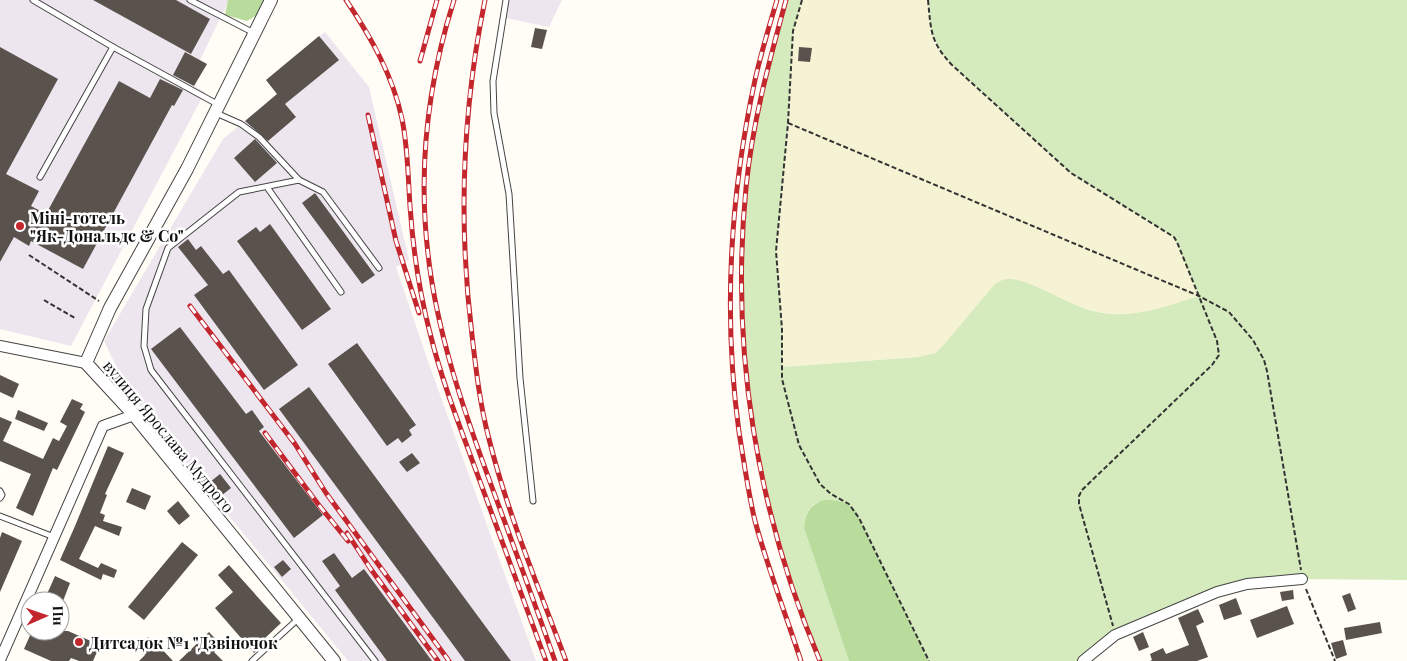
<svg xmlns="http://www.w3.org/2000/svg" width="1407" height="661" viewBox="0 0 1407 661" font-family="'Playfair Display',serif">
	<rect width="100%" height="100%" fill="#fffdf5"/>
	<g fill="#eee6ef">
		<path d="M0,0H229L200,60L207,64L194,86L205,92L71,346L0,329Z"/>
		<path d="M509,0H562L549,27L505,18Z"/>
		<path d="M325,32L369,87L409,260L396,267L429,364L536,661H348L130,395L104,341L223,139L277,94L266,80Z"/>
	</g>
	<path fill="#f6f3d4" d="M802,0H928L933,38L935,45L952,65L1071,173L1174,237L1199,296L1163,308L1129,315L1098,312L1080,307L941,348L935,353L927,356L782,367V329L776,251L788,123L793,31Z"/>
	<path fill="#d5ebbd" d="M786,0H802L793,31L788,123L776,251L782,329V367L918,357L935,353L941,348L995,284C999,281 1004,279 1009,279C1026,279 1062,300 1080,307C1124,323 1157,309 1199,296L1174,237L1071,173L952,65C930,40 931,32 928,0H1407V580L1302,579L1247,584L1115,635L1083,661H929L859,518L818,502C807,508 805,516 804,528L849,661H820C802,618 785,574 773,529C744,420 735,301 746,188C752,124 769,62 786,0Z"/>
	<g fill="#b9dc9c">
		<path d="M228,0H264L261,13L247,21L225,15Z"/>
		<path d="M825,500C837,500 847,502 855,510L929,661H849L804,528C805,513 810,504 825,500Z"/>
	</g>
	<g fill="#5a524d">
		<path d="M93,0H176L210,19L191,54Z"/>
		<path d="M535,28L547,30L542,49L531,47Z"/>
		<path d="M319,36L339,60L285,104L296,117L268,141L245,121L277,94L266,80Z"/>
		<path d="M0,47L58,79L6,174L39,191L31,206L46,214L119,81L150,98L160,79L183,90L174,106L172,105L83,269L31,241L29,246L14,237L0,262Z"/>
		<path d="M799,47L812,48L810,62L798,61Z"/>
		<path d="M185,52L207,64L194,86L173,75Z"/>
		<path d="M255,139L277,163L255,182L234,158Z"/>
		<path d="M315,193L375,275L362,284L302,203Z"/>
		<path d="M270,224L331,309L302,330L237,241L256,227L260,232Z"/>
		<path d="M188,239L196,250L201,246L223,274L229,270L298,365L264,390L194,295L208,285L178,247Z"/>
		<path d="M180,327L246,414L252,410L264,427L259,431L323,515L294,538L151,349Z"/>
		<path d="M357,343L416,425L409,430L412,435L402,443L398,438L387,446L328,364Z"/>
		<path d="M0,375L19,384L13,398L0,392Z"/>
		<path d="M309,387L511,661H465L279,409Z"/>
		<path d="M72,399L83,404L80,409L85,412L57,470L53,468L33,516L16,508L31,474L0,461V417L12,422L3,441L43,459L53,438L59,441L67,426L60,422Z"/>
		<path d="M18,410L48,423L44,431L15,419Z"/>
		<path d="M108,446L124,453L105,494L107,495L100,513L105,515L103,521L122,527L119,536L95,526L79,559L98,568L101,563L117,570L114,578L103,574L101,580L60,560L75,526Z"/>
		<path d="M412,453L420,463L407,472L399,462Z"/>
		<path d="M220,474L231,488L216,500L205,486Z"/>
		<path d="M132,488L151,496L145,510L126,502Z"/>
		<path d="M178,501L190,516L179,525L167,511Z"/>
		<path d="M2,532L22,541L0,592V538Z"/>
		<path d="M182,542L198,555L144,620L128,607Z"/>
		<path d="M334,553L352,578L364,569L432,661H387L335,590L340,586L322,561Z"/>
		<path d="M283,560L291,569L282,577L274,567Z"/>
		<path d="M229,565L281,623L263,640L266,643L254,653L215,608L233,592L218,575Z"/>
		<path d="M55,576L70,583L63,601H44Z"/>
		<path d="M1293,590L1294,599L1282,601L1280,592Z"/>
		<path d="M1350,593L1356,609L1348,612L1342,596Z"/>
		<path d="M1236,598L1242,614L1224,620L1219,605Z"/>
		<path d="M1287,606L1294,624L1257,638L1250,620Z"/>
		<path d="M1198,609L1204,622L1196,626L1208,657L1197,661H1150L1152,660L1150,654L1163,648L1166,654L1189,645L1178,618Z"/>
		<path d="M1380,622L1382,633L1346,640L1344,628Z"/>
		<path d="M32,631H68L100,645L93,661H79L71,658L69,661H51L24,649Z"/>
		<path d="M209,632L221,645L214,652L223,661H179Z"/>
		<path d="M1143,632L1149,647L1139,651L1133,637Z"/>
		<path d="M148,637L156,645L157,644L173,661H139L145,655L137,647Z"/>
		<path d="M1343,640L1347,655L1336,659L1331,643Z"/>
	</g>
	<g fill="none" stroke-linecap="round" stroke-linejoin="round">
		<defs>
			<g id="service">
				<path d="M33,0L113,47L219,105"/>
				<path d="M190,0L254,33"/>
				<path d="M506,0L493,81L494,113L509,194L520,378L533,501"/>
				<path d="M216,113L241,124L259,137L299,180L323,192L379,268"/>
				<path d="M40,177L113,47"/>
				<path d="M299,180L239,192L168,248L146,309L144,346L151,370L375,661"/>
				<path d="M267,187L341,292"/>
				<path d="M0,491L2,495L0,498"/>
				<path d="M0,516L54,537"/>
				<path d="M252,661L298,619"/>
			</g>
			<g id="minor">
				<path d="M0,346L86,363"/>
				<path d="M0,660L103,426L134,415"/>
				<path d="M1083,661L1115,635L1217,592L1247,584L1302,579"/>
			</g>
			<path id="tertiary" d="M271,0L187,169L110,308L86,363L134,415L334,661"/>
		</defs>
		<use href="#service" stroke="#444" stroke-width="7"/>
		<use href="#minor" stroke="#444" stroke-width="12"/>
		<use href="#tertiary" stroke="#444" stroke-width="14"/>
		<g stroke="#333" stroke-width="2" stroke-dasharray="5 2.5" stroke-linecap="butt">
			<path d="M802,0L793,31L788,123L776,251L782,329V379L799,445L820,484L831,494L849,504L859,518L929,661"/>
			<path d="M928,0C931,30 930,42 952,65L1071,173L1174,237L1177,242L1217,341L1219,355L1212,365L1082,490L1079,496V504L1113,626"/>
			<path d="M788,123L1199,296L1229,312L1253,340L1264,360L1267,371L1301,570"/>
			<path d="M29,255L99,301"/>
			<path d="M44,300L75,318"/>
			<path d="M1306,589L1335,661"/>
		</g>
		<use href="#service" stroke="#fff" stroke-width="5"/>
		<use href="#minor" stroke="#fff" stroke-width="10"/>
		<use href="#tertiary" stroke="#fff" stroke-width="12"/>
		<defs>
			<g id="rail">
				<path d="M346,0C371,37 393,76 402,119C408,148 408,177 410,206C413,249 419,291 430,333C442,382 461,429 478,476C501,538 523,599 546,661"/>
				<path d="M454,0C428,82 418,169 428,254C437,335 465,414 493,490C514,547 535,604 555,661"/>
				<path d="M485,0C462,112 458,221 472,335C476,370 480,405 489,439C508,515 539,588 566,661"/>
				<path d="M777,0C769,27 761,53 755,80C730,196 723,315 739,432C744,462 748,492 755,521C768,569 786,615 801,661"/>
				<path d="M786,0C769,62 752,124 746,188C730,350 757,512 820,661"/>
				<path d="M420,61L437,0"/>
				<path d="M368,115L396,241L419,313"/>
				<path d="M190,306L295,444L326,493L449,661"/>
				<path d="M265,433L318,504L348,541"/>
				<path d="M347,533L370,568L438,661"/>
			</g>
		</defs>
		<use href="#rail" stroke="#c4262e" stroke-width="5"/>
		<use href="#rail" stroke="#fff" stroke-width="3" stroke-dasharray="9" stroke-linecap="butt"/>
	</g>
	<g fill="#c4262e" stroke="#fff" stroke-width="2">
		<circle cx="20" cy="226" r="5"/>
		<circle cx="79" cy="642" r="5"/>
	</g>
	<g text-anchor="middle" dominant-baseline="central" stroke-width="5" stroke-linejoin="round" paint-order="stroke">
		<g font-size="16" font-weight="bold" fill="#111" stroke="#fff" text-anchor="start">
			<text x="30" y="217">Міні-готель<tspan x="30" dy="18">"Як-Дональдс &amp; Co"</tspan></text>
			<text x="89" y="642">Дитсадок №1 "Дзвіночок</text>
		</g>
		<g font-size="16" fill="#111" stroke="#fff">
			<text transform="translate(169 436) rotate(50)">вулиця Ярослава Мудрого</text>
		</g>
	</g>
	<g transform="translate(45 616) rotate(88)"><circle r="24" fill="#ffffff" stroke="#a0a0a0"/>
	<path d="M0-4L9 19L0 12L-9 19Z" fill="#c4262e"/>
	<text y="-8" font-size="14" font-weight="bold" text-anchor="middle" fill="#111111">Пн</text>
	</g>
</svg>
